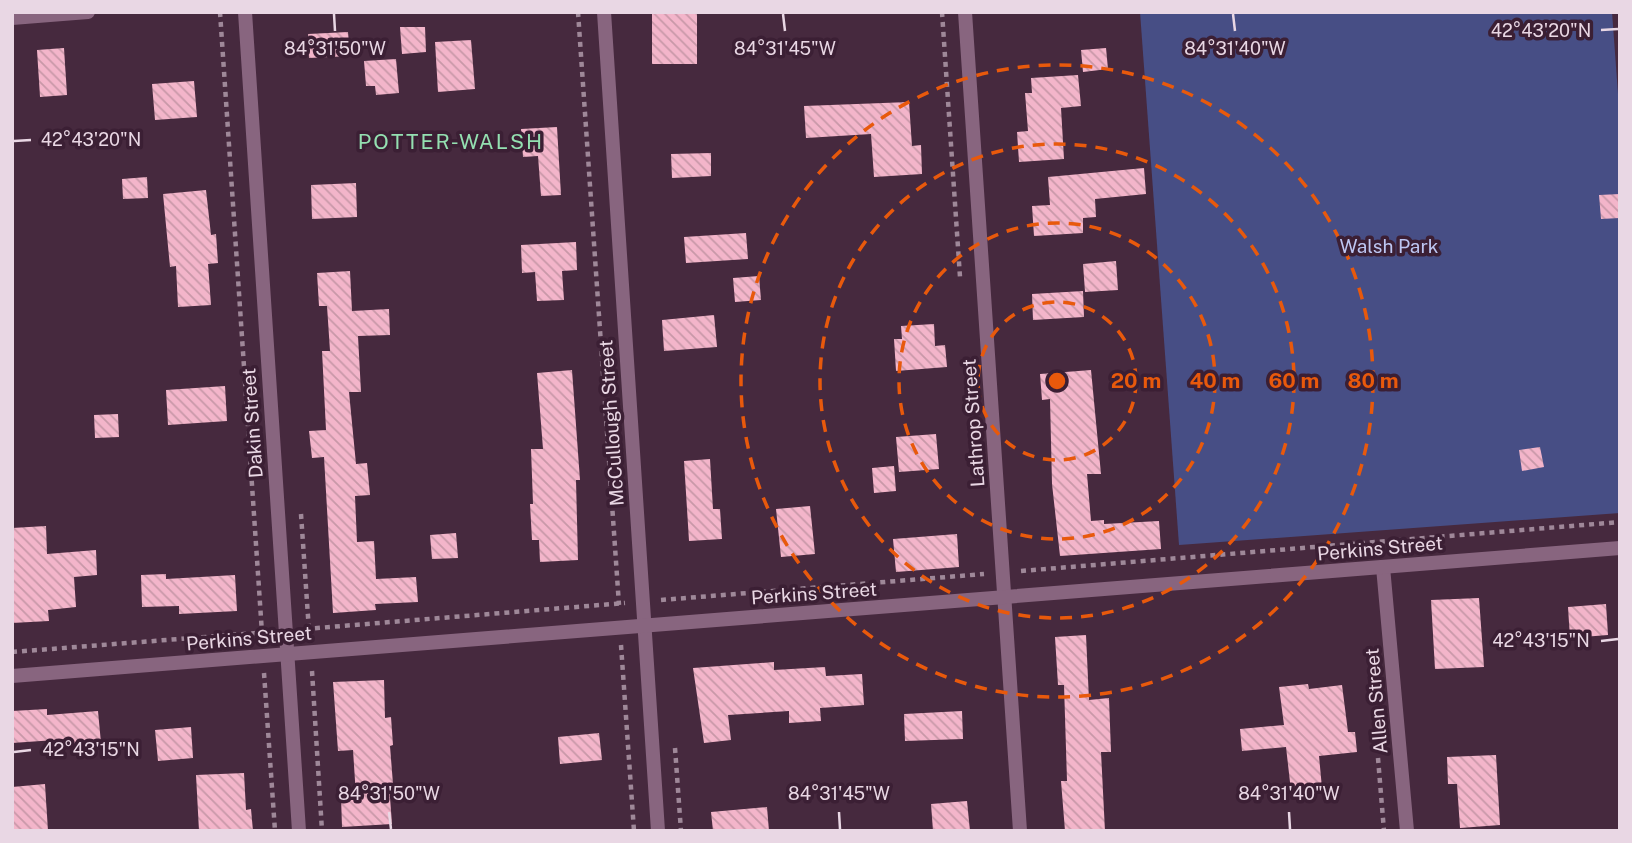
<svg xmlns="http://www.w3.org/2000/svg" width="1632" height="843" viewBox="0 0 1632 843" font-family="'Public Sans',sans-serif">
	<defs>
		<pattern id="building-back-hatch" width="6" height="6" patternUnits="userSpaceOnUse" patternTransform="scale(1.75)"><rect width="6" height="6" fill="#f3b5ca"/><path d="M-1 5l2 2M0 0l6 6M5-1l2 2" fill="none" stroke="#c898a8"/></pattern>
	</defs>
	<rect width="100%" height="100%" fill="#46293e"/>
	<path fill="#474e85" d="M1140,12H1612L1620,121V513L1179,545Z"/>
	<g fill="url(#building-back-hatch)">
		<rect x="652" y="12" width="45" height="52"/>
		<path d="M400,27H425L426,52L402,54Z"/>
		<path d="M348,32L350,56L309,58L308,34Z"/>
		<path d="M471,40L475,89L438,92L435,42Z"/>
		<path d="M64,48L67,95L40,97L37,50Z"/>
		<path d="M1106,48L1108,69L1083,72L1081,50Z"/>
		<path d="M396,59L399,93L376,95L375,86H366L364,61Z"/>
		<path d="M1078,75L1081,106L1061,108L1064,159L1019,162L1017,132L1028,131L1025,93H1032L1031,78Z"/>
		<path d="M194,81L197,117L155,120L152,84Z"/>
		<path d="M909,102L912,146L921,145L922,174L874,177L871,134L806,138L804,106Z"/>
		<path d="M557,127L561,195L541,196L538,156L523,157L521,129Z"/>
		<path d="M711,153V176L672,178L671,154Z"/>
		<path d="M1144,168L1146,194L1095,199L1096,217L1083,218V233L1034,236L1032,206L1050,205L1048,177Z"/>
		<path d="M147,177L148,198L123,199L122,179Z"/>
		<path d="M356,183L357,217L312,219L311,185Z"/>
		<path d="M206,190L211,235L216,234L218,263L208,264L211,305L178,307L176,266L170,267L163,194Z"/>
		<path d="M1620,194V218L1601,219L1599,195Z"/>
		<path d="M746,233L748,259L686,263L684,237Z"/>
		<path d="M576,242L577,270L562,271L564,300L537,301L535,272L522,273L521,245Z"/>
		<path d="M1116,261L1118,290L1085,292L1083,264Z"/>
		<path d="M350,271L352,311L389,309L390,335L358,336L361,392H349L356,464L367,463L370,495L355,496L357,542L374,541L376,579L416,577L418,602L375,604L376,610L333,613L324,457L312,458L309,431L326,430L322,351H330L327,306H319L317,273Z"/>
		<path d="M759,276L761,300L735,302L733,278Z"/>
		<path d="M1083,291L1084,317L1033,320L1032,294Z"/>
		<path d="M714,315L717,347L664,351L662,320Z"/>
		<path d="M934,324L935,346L945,345L947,367L896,371L894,339H902L901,326Z"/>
		<path d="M572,370L580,480H576L578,560L540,562L539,540H532L530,504H533L531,449H543L537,373Z"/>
		<path d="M1091,370L1101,474H1087L1091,521L1104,520V524L1159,521L1161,549L1060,556L1052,484L1050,399L1042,400L1040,374Z"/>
		<path d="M225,386L227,421L168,425L166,390Z"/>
		<path d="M118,414L119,437L95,438L94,415Z"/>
		<path d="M936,434L939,469L899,472L896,437Z"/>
		<path d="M1540,447L1544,467L1522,471L1519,450Z"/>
		<path d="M710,459L713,509H720L722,539L689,541L684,461Z"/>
		<path d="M894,466L896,491L874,493L872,468Z"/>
		<path d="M810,506L815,554L781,557L776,509Z"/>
		<path d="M46,526L47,554L96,550L97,575L74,577L76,607L48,610L49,621L12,623V528Z"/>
		<path d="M456,533L458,558L432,559L430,535Z"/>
		<path d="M957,534L959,567L896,572L893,539Z"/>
		<path d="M166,574V579L235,575L237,611L179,614V606L142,607L141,575Z"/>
		<path d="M1479,598L1484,667L1435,669L1431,600Z"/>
		<path d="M1606,604L1608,635L1570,638L1568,607Z"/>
		<path d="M1086,635L1089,700L1109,698L1111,752H1101L1105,831H1065L1061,781H1067L1064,685H1058L1055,637Z"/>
		<path d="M774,662V670L825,667L826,676L862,674L864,705L820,708L821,721L789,723V711L728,715L731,740L704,743L693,668Z"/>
		<path d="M384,680L385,718L391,717L393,745L390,746L393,784H389L392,824L342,827L341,797L356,796L353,750L338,751L333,682Z"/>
		<path d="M1308,684L1309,689L1342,685L1348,732H1355L1357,752L1319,756L1322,788L1291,791L1286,747L1242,751L1240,729L1284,725L1279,687Z"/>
		<path d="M47,709V715L98,711L101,743L71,746L70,739L12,743V711Z"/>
		<path d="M962,711L963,739L905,741L904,714Z"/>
		<path d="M191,727L193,758L158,761L155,730Z"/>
		<path d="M599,733L602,760L560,764L558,737Z"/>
		<path d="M1496,755L1500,825L1460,828L1457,784H1448L1447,757Z"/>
		<path d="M244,773L246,810L251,809L253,831H199L196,775Z"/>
		<path d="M45,784L48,831H12V787Z"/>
		<path d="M967,801L970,831H933L931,804Z"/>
		<path d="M767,807L769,831H713L711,812Z"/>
	</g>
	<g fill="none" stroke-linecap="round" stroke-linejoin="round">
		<g stroke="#9f8899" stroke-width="4.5" stroke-dasharray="5 5" stroke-linecap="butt">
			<path d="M220,12L262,633"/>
			<path d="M578,12L619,605"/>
			<path d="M942,12L960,277"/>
			<path d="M301,514L309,631"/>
			<path d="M1021,571L1620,522"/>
			<path d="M661,600L984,574"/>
			<path d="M305,629L625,603"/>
			<path d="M621,645L634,831"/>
			<path d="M12,652L269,632"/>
			<path d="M312,671L322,831"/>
			<path d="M264,673L275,831"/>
			<path d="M675,748L681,831"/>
			<path d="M1378,758L1384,831"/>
		</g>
		<g stroke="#88657f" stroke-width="14">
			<path d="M245,12L299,831"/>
			<path d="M604,12L658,831"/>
			<path d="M965,12L1020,831"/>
			<path d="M12,18L88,12"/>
			<path d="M1383,567L1407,831"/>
			<path d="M12,676L1620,548"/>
		</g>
	</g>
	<path fill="none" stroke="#e9d7e4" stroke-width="2.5" d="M334,14L335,31M783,14L785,31M1233,14L1235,31M1601,30L1618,29M14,141L31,140M1601,641L1618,639M14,752L31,750M389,812L391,829M839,812L840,829M1289,812L1290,829"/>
	<g fill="none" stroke="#e8590c" stroke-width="3.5" stroke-dasharray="12 9">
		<circle cx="1057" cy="381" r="79"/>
		<circle cx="1057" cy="381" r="158"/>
		<circle cx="1057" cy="381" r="237"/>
		<circle cx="1057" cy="381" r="316"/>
	</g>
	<g text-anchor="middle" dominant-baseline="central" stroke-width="7" stroke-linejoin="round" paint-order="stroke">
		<g font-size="19" fill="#bdc6f2" stroke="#3b1f34">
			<text x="1389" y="246">Walsh Park</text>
		</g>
		<g font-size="19" fill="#e9d7e4" stroke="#3b1f34">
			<text transform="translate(252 423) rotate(-94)">Dakin Street</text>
			<text transform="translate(611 423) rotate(-94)">McCullough Street</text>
			<text transform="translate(973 423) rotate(-94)">Lathrop Street</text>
			<text transform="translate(1380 548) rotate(-5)">Perkins Street</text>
			<text transform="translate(814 593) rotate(-4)">Perkins Street</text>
			<text transform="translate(249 638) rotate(-5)">Perkins Street</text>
			<text transform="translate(1376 701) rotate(-95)">Allen Street</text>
		</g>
		<g font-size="21" letter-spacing="2" fill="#94e0b1" stroke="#3b1f34">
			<text x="451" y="141">POTTER-WALSH</text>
		</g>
	</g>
	<g font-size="18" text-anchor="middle" fill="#e9d7e4" stroke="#3b1f34" stroke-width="7" stroke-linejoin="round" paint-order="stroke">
		<text x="1541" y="37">42°43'20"N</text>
		<text x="335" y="55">84°31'50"W</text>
		<text x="785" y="55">84°31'45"W</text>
		<text x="1235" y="55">84°31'40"W</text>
		<text x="91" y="146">42°43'20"N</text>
		<text x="1541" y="647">42°43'15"N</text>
		<text x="91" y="756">42°43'15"N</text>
		<text x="389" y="800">84°31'50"W</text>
		<text x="839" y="800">84°31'45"W</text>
		<text x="1289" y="800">84°31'40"W</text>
	</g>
	<circle cx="1057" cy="381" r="10" fill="#e8590c" stroke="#3b1f34" stroke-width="3.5"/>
	<g font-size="21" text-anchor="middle" font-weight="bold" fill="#e8590c" stroke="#3b1f34" stroke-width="7" stroke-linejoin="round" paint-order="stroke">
		<text x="1136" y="388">20 m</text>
		<text x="1215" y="388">40 m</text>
		<text x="1294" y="388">60 m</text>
		<text x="1373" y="388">80 m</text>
	</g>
	<rect width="1632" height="843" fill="none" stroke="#e9d7e4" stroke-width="28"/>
</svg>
